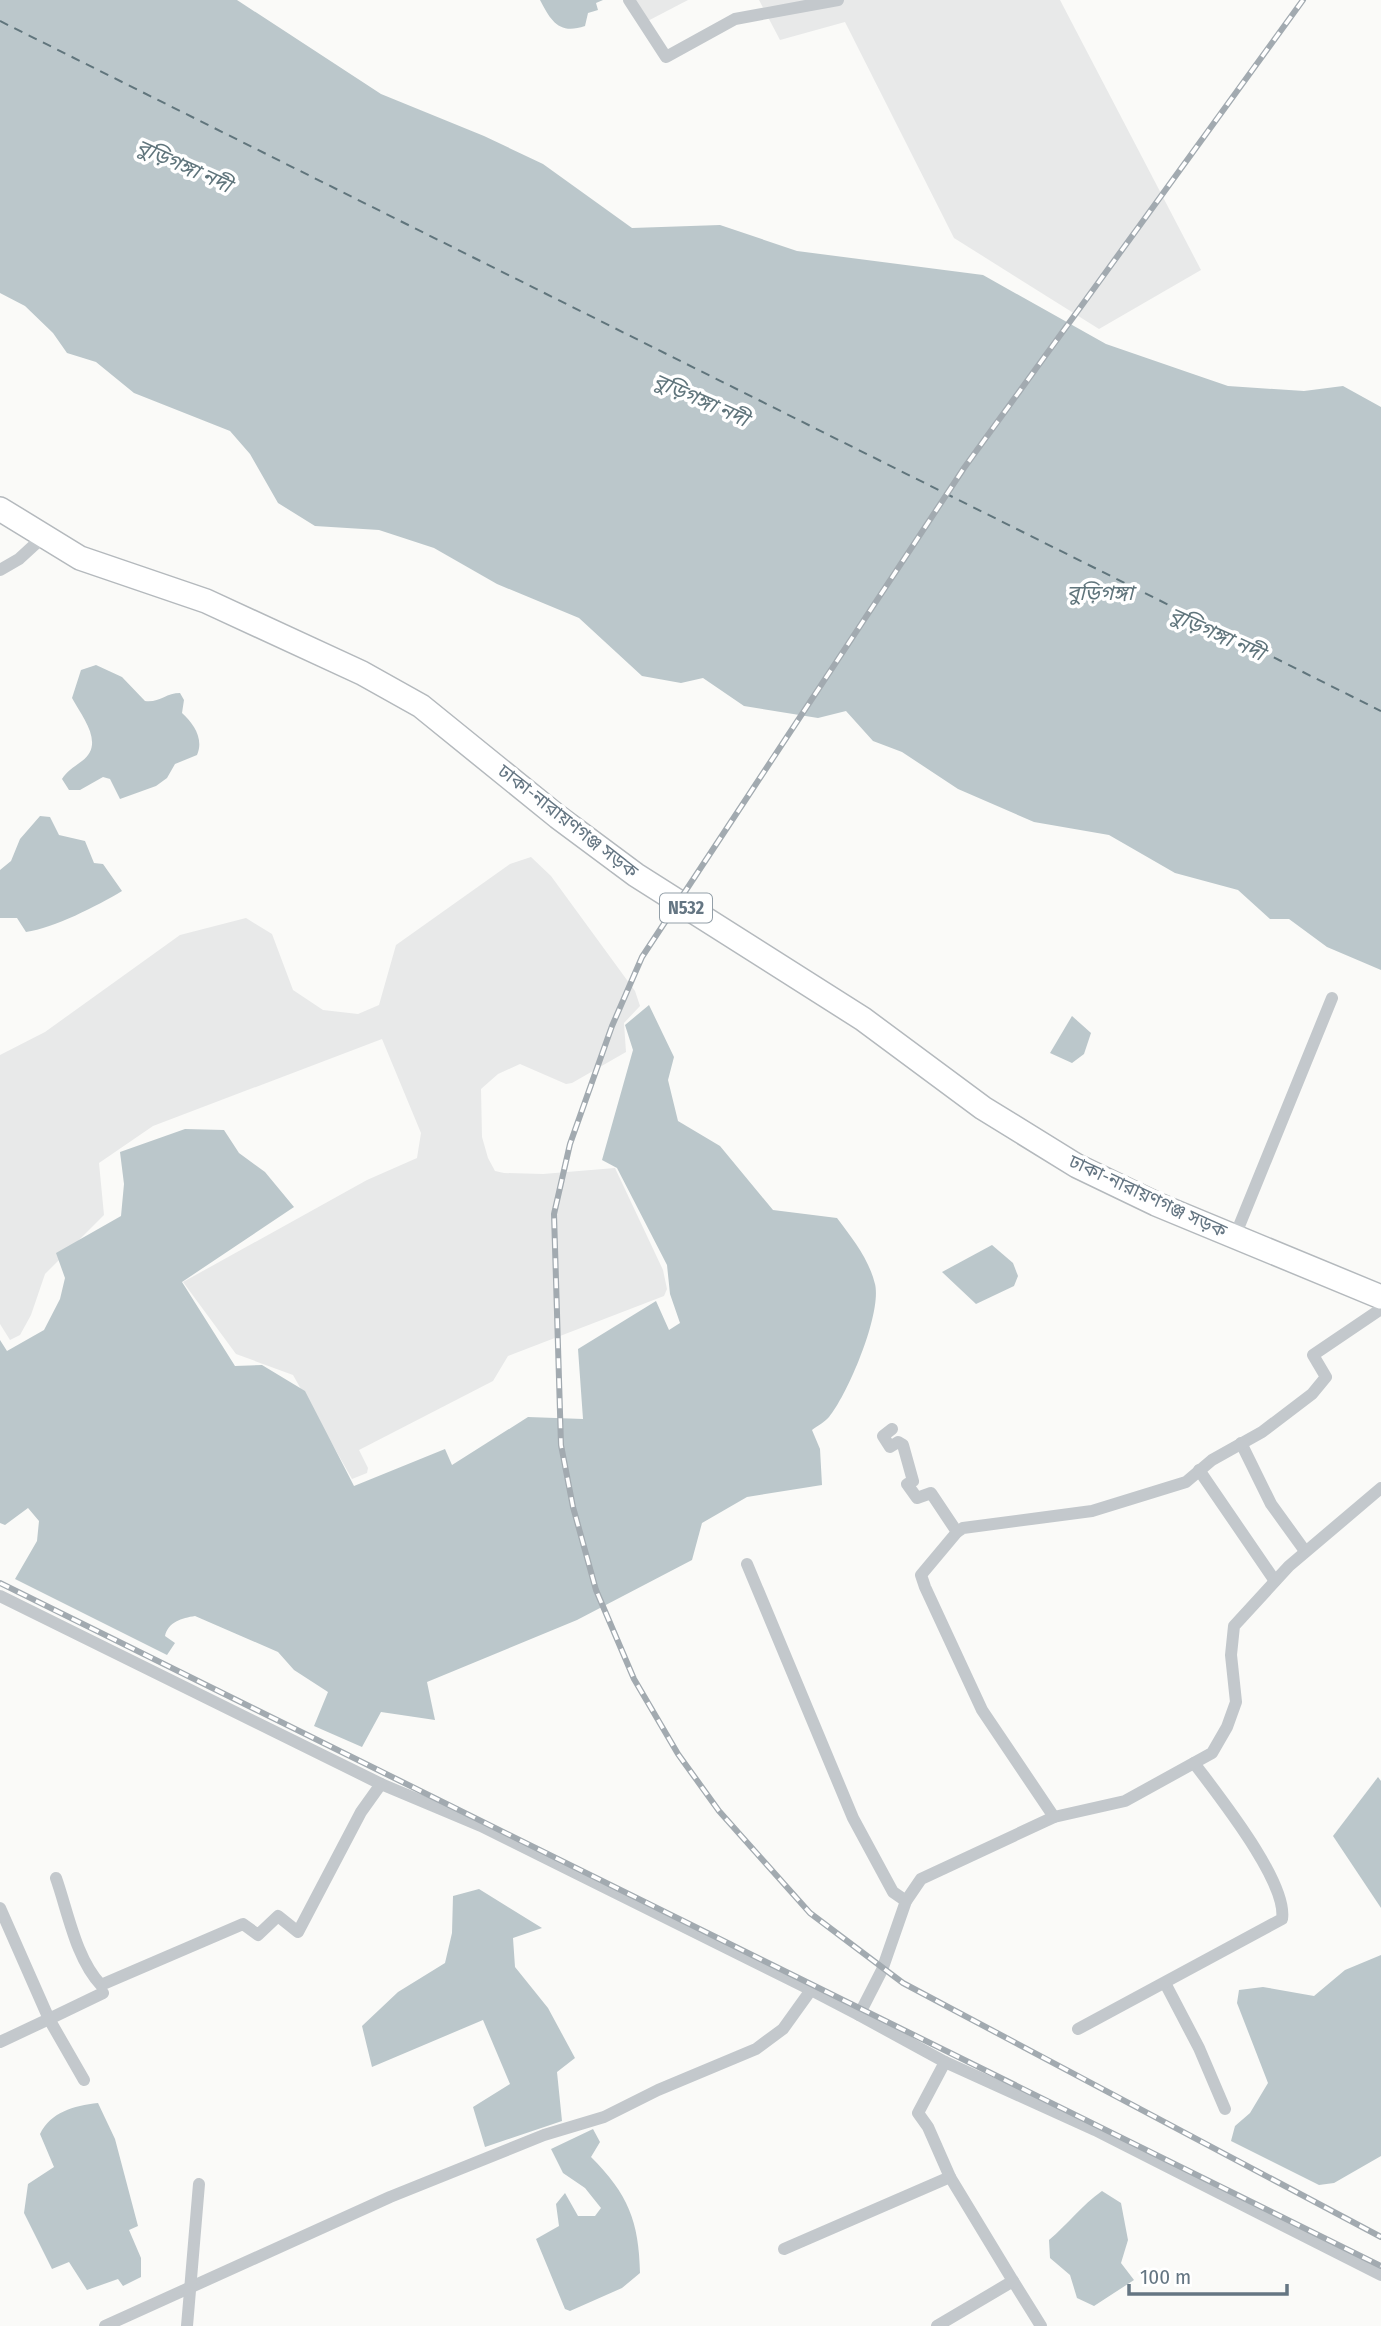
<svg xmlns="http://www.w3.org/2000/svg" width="1381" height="2326" viewBox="0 0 1381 2326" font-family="'Fira Sans Condensed','Noto Sans Bengali',sans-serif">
	<rect width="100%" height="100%" fill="#fafaf8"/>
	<g fill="#e8e9e9">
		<path d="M625,0H688L640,25Z"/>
		<path d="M759,0H1060L1201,270L1099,329L954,238L845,22L780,40Z"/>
		<path d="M531,857L551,876L635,991L640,1006L624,1023L626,1052L572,1083L566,1084L520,1064L498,1074L481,1089L482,1137L488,1158L495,1171L504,1173L543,1174L615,1168L663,1270L667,1289L664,1296L508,1356L493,1381L359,1450L368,1468L367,1473L352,1479L293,1375L236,1354L183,1282L367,1180L417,1158L421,1133L382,1039L153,1126L99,1163L104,1215L45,1274L31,1315L20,1335L10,1340L0,1324V1055L45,1032L180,935L246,918L272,934L293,990L323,1010L358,1014L379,1005L396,945L510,864Z"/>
	</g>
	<g fill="#bbc7cb">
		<path d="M0,0H237L381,94L484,136L543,164L632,228L720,225L797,251L983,275L1106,344L1193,374L1228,386L1304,391L1343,386L1381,407V970L1327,947L1289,919H1270L1238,890L1175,873L1109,835L1034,822L958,789L902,752L873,741L846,711L818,718L744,706L703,678L681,683L642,676L579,618L497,584L434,548L379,530L315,526L278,503L250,454L230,431L134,393L96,362L67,353L53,333L25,306L0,293Z"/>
		<path d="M540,0H603L596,3L598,10L588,13L585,26C559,35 551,21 540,0Z"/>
		<path d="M96,665L122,677L145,701C159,703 166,693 180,693L184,700L182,713C194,724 204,739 197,755L175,764L167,778L156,786L120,799L110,779L103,777L80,790H69L62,779C67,771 74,767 82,761C105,744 83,718 72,698L81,670Z"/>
		<path d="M40,816L50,817L59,835L85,841L94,863L103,864L122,891C97,906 54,928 26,932L17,918H0V870L11,861L20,839Z"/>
		<path d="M649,1005L674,1057L668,1080L678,1121L720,1146L773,1210L837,1218C852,1238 869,1259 875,1284C882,1313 848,1394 829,1417C825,1422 817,1426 812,1430L820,1449L822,1485L747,1497L702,1523L692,1560L577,1620L427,1682L435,1720L381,1712L362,1747L314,1726L328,1692L294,1670L278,1652L195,1616C182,1618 168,1622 165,1636L175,1643L167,1655L15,1579L37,1541L39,1521L28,1508L5,1525L0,1523V1340L7,1351L44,1330L60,1299L65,1278L56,1253L121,1216L124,1184L120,1152L185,1129L224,1130L239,1153L265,1172L294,1207L182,1282L235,1366L262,1365L305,1391L354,1486L445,1449L452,1465L528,1417L583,1419L578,1349L656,1301L669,1330L680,1323L670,1294L667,1265L617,1168L602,1160L633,1050L625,1025Z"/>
		<path d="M1072,1016L1091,1033L1084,1054L1072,1063L1050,1053Z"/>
		<path d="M992,1245L1013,1263L1018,1276L1014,1286L976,1304L942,1272Z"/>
		<path d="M1378,1777L1381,1781V1908L1333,1836Z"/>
		<path d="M479,1889L542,1928L513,1938L515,1967L548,2008L575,2058L557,2072L562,2121L485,2147L473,2107L510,2084L483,2020L372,2067L362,2026L398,1992L445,1963L452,1933L453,1896Z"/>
		<path d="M1381,1955V2156L1334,2183L1319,2185L1231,2141L1235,2126L1250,2113L1268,2083L1237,2003L1239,1990L1263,1987L1314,1996L1345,1970Z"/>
		<path d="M98,2103L115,2139L138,2226L129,2230L141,2258V2277L123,2286L118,2279L87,2290L69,2262L52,2269L24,2213L28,2184L54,2167L40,2134C51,2112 73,2106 98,2103Z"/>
		<path d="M593,2129L600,2142L591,2157C628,2194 639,2221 640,2273L622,2288L570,2311L565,2309L536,2239L559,2226L556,2204L565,2193L578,2216H595L601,2208L585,2188L563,2173L551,2149Z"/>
		<path d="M1102,2191L1121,2203L1128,2240L1121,2263L1134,2280L1094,2306L1077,2298L1070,2275L1050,2258L1049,2240C1068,2224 1082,2205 1102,2191Z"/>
	</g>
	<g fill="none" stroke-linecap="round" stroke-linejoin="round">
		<path stroke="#60757c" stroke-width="2" stroke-dasharray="9 7" stroke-linecap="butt" d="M0,21L1381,711"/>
		<defs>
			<path id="highway" d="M0,509L80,558L206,601L362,673L421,706L558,817L636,875L863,1019L983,1108L1077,1166L1156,1204L1381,1297"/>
		</defs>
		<use href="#highway" stroke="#b4b9bd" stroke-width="26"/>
		<g stroke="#c3c8cc" stroke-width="12">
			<path d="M629,0L666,57L735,19L838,0"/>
			<path d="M0,570L19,559L43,537"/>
			<path d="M1235,1236L1332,998"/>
			<path d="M892,1429L883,1436L890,1447L898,1442L903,1445L913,1481L907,1484L917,1498L931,1493L957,1532L921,1575L925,1587L982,1710L1054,1817"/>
			<path d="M1241,1443L1271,1504L1305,1551"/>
			<path d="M1199,1470L1275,1581"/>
			<path d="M957,1532L963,1528L1092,1511L1186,1482L1212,1460L1262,1432L1312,1394L1326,1377L1313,1355L1381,1309"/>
			<path d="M747,1564L853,1818L893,1892L906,1901"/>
			<path d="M0,1596L381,1784L481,1826L811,1990"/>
			<path d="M56,1878C68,1912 76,1959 101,1985L243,1924L258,1935L278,1916L298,1932L361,1812L381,1784"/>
			<path d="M0,1908L49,2019L0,2042"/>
			<path d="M1165,1983L1199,2048L1225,2109"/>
			<path d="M859,2015L945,2062L1095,2130L1381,2275"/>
			<path d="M1078,2029L1282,1919C1288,1882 1217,1794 1194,1763"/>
			<path d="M84,2080L49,2019L103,1993"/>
			<path d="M784,2249L950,2177L928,2127L918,2113L945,2062"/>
			<path d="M1013,2281L1041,2326"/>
			<path d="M105,2326L390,2197L544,2135L604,2117L658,2090L756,2049L783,2029L811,1990L859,2015L882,1970L906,1901L921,1879L1054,1817L1125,1801L1212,1753L1227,1727L1236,1702L1231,1655L1234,1626L1289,1566L1381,1488"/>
			<path d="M187,2326L199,2184"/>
			<path d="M937,2326L1013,2281L950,2177"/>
		</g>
		<use href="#highway" stroke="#fff" stroke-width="23"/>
		<defs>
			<g id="rail">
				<path d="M1303,0L964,468L642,957L612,1026L570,1144L554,1214L561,1445L573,1507L596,1590L634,1679L678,1754L719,1811L810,1913L903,1983L1381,2237"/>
				<path d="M0,1583L1381,2266"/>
			</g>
		</defs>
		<use href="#rail" stroke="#a2aab0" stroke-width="6"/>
		<use href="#rail" stroke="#fff" stroke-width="3.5" stroke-dasharray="10" stroke-linecap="butt"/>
	</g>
	<g text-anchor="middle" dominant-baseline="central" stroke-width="7" stroke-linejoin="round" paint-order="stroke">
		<rect fill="#fff" stroke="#939fa8" stroke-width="2" x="660" y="893.5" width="52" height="29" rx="5"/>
		<g font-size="18" font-weight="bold" fill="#657683">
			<text x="686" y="908">N532</text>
		</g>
		<g font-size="19" fill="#657683" stroke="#fff">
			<text transform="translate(568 821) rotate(38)">ঢাকা-নারায়ণগঞ্জ সড়ক</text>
			<text transform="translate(1148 1196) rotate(25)">ঢাকা-নারায়ণগঞ্জ সড়ক</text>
		</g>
		<g font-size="21" font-style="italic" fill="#60757c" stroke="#fff">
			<text transform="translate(184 166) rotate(24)">বুড়িগঙ্গা নদী</text>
			<text transform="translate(701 400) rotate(24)">বুড়িগঙ্গা নদী</text>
			<text x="1100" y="593">বুড়িগঙ্গা</text>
			<text transform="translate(1217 634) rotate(24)">বুড়িগঙ্গা নদী</text>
		</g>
	</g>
	<path d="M1129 2284v10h158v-10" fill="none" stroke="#657683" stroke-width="3.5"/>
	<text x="1140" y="2284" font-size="21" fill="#657683" stroke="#ffffff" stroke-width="5" paint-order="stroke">100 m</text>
</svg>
